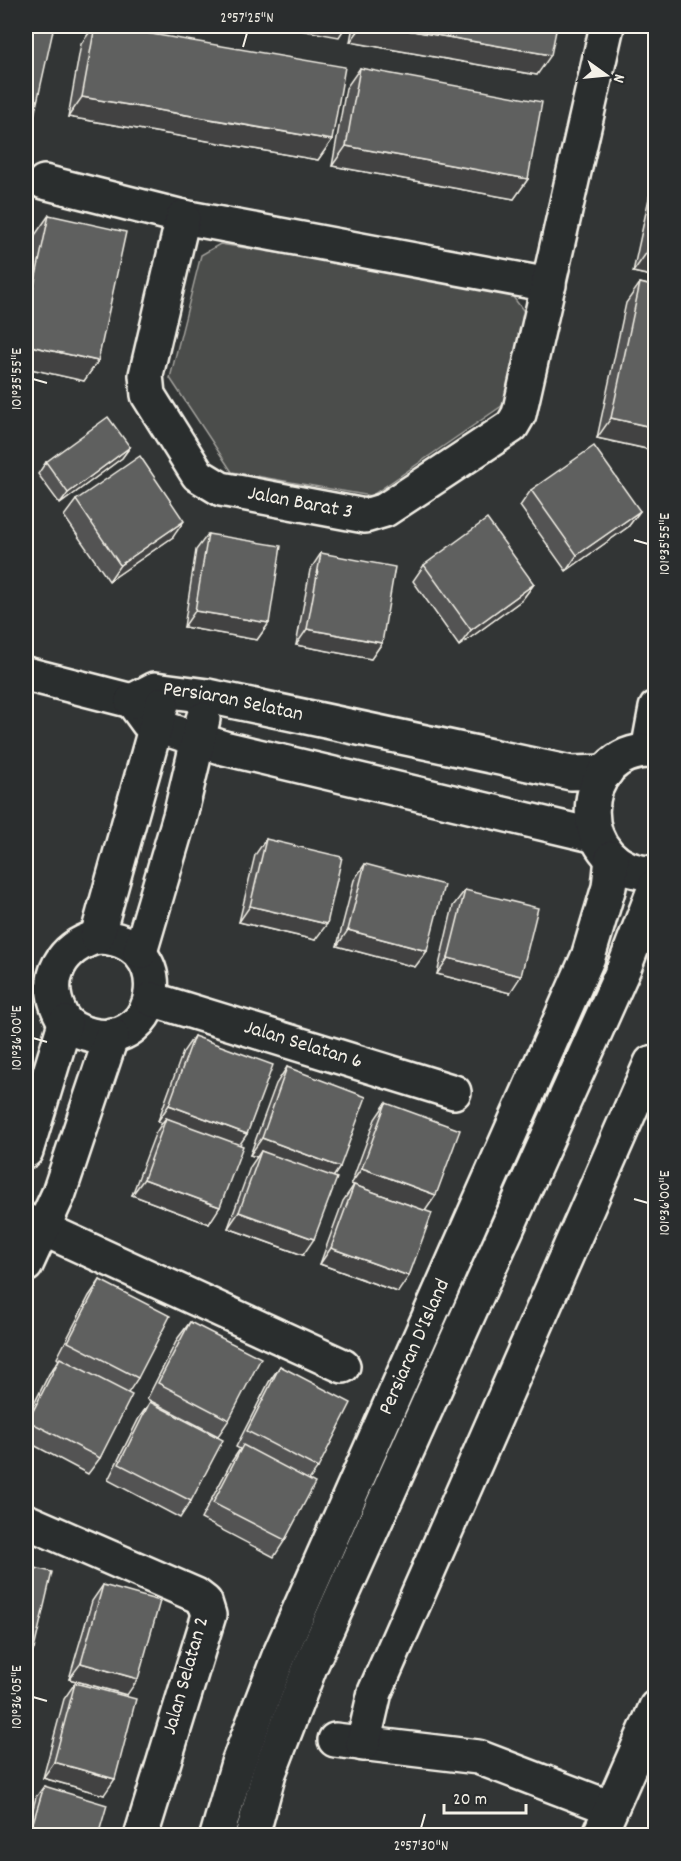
<svg xmlns="http://www.w3.org/2000/svg" width="681" height="1861" viewBox="0 0 681 1861" font-family="Dekko,sans-serif">
	<rect width="100%" height="100%" fill="#323535"/>
	<filter id="ink" filterUnits="userSpaceOnUse"><feTurbulence type="fractalNoise" baseFrequency=".0167" numOctaves="2"/><feDisplacementMap in="SourceGraphic" scale="12" xChannelSelector="R" yChannelSelector="G"/><feConvolveMatrix kernelMatrix="1 2 1 2 8 2 1 2 1" color-interpolation-filters="sRGB"/></filter>
	<g filter="url(#ink)">
		<path fill="#4b4d4c" stroke="#a09f9a" stroke-width="1.5" d="M220,244L507,289L526,314L506,403L371,496L232,472L170,378L201,255Z"/>
		<g fill="none" stroke-linecap="round" stroke-linejoin="round">
			<defs>
				<g id="minor">
					<path d="M44,182L183,217L549,285"/>
					<path id="s1" d="M183,217L146,375L148,395L198,475L221,489L365,516L385,510L512,426L519,414L607,26"/>
					<path d="M26,674L132,701"/>
					<path d="M132,701L148,723L224,748L596,836"/>
					<path id="s2" d="M132,701L155,689L208,696L571,773L606,772"/>
					<path d="M648,751L656,708"/>
					<path d="M656,751C572,746 570,875 656,873"/>
					<path d="M97,937C179,938 161,1050 92,1035C78,1032 65,1025 60,1013C43,977 62,947 97,937Z"/>
					<path d="M97,937L162,704"/>
					<path d="M140,952L180,816L203,719"/>
					<path id="s3" d="M151,999L454,1092"/>
					<path d="M26,1151L65,1023"/>
					<path d="M26,1221L343,1366"/>
					<path d="M26,1265L59,1193L112,1035"/>
					<path d="M26,1521L196,1595L205,1602L209,1615L141,1836"/>
					<path d="M335,1740L478,1757L611,1808"/>
					<path d="M363,1744L375,1692L651,1063L656,1062"/>
					<path id="s4" d="M217,1836L238,1763L279,1656L588,957L609,887L612,858"/>
					<path d="M252,1836L269,1773L310,1667L624,968L656,885"/>
					<path d="M599,1836L656,1707"/>
				</g>
			</defs>
			<use href="#minor" stroke="#f4f1e8" stroke-width="38"/>
			<use href="#minor" stroke="#2a2d2e" stroke-width="33"/>
		</g>
		<g fill="#525352" stroke="#f4f1e8" stroke-width="1.5">
			<path d="M94,26H105L332,140L318,160L68,117L81,44Z"/>
			<path d="M353,26H557L537,75L350,42Z"/>
			<path d="M360,68L528,179L514,199L332,166L346,88Z"/>
			<path d="M656,166V277L633,272Z"/>
			<path d="M49,215L98,361L84,381L26,368V279L35,235Z"/>
			<path d="M640,283L656,287V451L597,438L626,303Z"/>
			<path d="M130,447L122,458L60,504L38,474L46,462Z"/>
			<path d="M531,490L640,511L628,527L566,571L520,506Z"/>
			<path d="M76,500L173,537L109,581L64,516Z"/>
			<path d="M208,534L269,623L257,640L184,627L196,550Z"/>
			<path d="M321,553L382,643L371,659L296,645L310,570Z"/>
			<path d="M424,565L534,584L522,600L459,646L413,581Z"/>
			<path d="M266,839L315,940L239,922L255,855Z"/>
			<path d="M365,864L427,951L415,967L337,946L354,880Z"/>
			<path d="M465,890L510,993L437,974L453,906Z"/>
			<path d="M194,1036L240,1145L209,1224L132,1195L155,1134L162,1123L158,1121L183,1052Z"/>
			<path d="M287,1067L340,1167L333,1177L303,1255L228,1228L250,1167L257,1157L250,1155L276,1084Z"/>
			<path d="M386,1103L425,1211L398,1292L320,1264L343,1201L354,1185L351,1184L375,1119Z"/>
			<path d="M100,1280L138,1378L128,1393L100,1458L88,1474L26,1441V1420L49,1374L59,1360L57,1358L89,1296Z"/>
			<path d="M190,1322L229,1420L218,1436L147,1399L178,1338Z"/>
			<path d="M280,1366L318,1468L309,1480L285,1540L274,1557L201,1519L232,1461L240,1449L236,1447L269,1382Z"/>
			<path d="M150,1402L191,1501L180,1518L108,1480L139,1418Z"/>
			<path d="M103,1585L127,1695L69,1679L92,1601Z"/>
			<path d="M75,1683L104,1795L43,1778L64,1699Z"/>
			<path d="M44,1786L98,1836H26L36,1797Z"/>
		</g>
		<g fill="#424342" stroke="#f4f1e8" stroke-width="1.5">
			<path d="M278,26H346L339,37Z"/>
			<path d="M362,26H384L551,55L537,75L350,42Z"/>
			<path d="M82,97L332,140L318,160L68,117Z"/>
			<path d="M26,124L32,125L26,134Z"/>
			<path d="M346,146L528,179L514,199L332,166Z"/>
			<path d="M647,252L656,254V277L633,272Z"/>
			<path d="M26,345L98,361L84,381L26,368Z"/>
			<path d="M611,418L656,428V451L597,438Z"/>
			<path d="M130,447L122,458L60,504L68,493Z"/>
			<path d="M640,511L628,527L566,571L577,555Z"/>
			<path d="M184,521L173,537L109,581L120,565Z"/>
			<path d="M534,584L522,600L459,646L471,630Z"/>
			<path d="M195,611L269,623L257,640L184,627Z"/>
			<path d="M307,629L382,643L371,659L296,645Z"/>
			<path d="M250,906L327,924L315,940L239,922Z"/>
			<path d="M348,930L427,951L415,967L337,946Z"/>
			<path d="M448,958L521,976L510,993L437,974Z"/>
			<path d="M169,1105L247,1134L236,1150L166,1118L162,1123L158,1121Z"/>
			<path d="M262,1138L340,1167L329,1183L261,1151L257,1157L250,1155Z"/>
			<path d="M362,1168L436,1195L425,1211L351,1184Z"/>
			<path d="M144,1179L220,1207L209,1224L132,1195Z"/>
			<path d="M239,1212L314,1239L303,1255L228,1228Z"/>
			<path d="M331,1248L409,1276L398,1292L320,1264Z"/>
			<path d="M26,1647L34,1649L26,1661Z"/>
			<path d="M81,1663L138,1679L127,1695L69,1679Z"/>
			<path d="M54,1762L115,1779L104,1795L43,1778Z"/>
		</g>
		<g fill="#5f605f" stroke="#f4f1e8" stroke-width="1.5">
			<path d="M26,26H54L32,125L26,124Z"/>
			<path d="M95,26H105L345,67L332,140L82,97Z"/>
			<path d="M384,26H557L551,55Z"/>
			<path d="M360,68L542,102L528,179L346,146Z"/>
			<path d="M656,213V254L647,252Z"/>
			<path d="M49,215L126,232L98,361L26,345V323Z"/>
			<path d="M640,283L656,287V428L611,418Z"/>
			<path d="M108,417L130,447L68,493L46,462Z"/>
			<path d="M594,446L640,511L577,555L531,490Z"/>
			<path d="M140,456L184,521L120,565L76,500Z"/>
			<path d="M487,519L534,584L471,630L424,565Z"/>
			<path d="M208,534L281,546L269,623L195,611Z"/>
			<path d="M321,553L395,567L382,643L307,629Z"/>
			<path d="M266,839L342,857L327,924L250,906Z"/>
			<path d="M365,864L444,885L427,951L348,930Z"/>
			<path d="M465,890L538,908L521,976L448,958Z"/>
			<path d="M194,1036L273,1065L247,1134L169,1105Z"/>
			<path d="M287,1067L366,1097L340,1167L262,1138Z"/>
			<path d="M386,1103L460,1130L436,1195L362,1168Z"/>
			<path d="M166,1118L243,1146L220,1207L144,1179Z"/>
			<path d="M261,1151L337,1178L314,1239L239,1212Z"/>
			<path d="M354,1185L432,1213L409,1276L331,1248Z"/>
			<path d="M100,1280L170,1316L138,1378L68,1342Z"/>
			<path d="M190,1322L261,1358L229,1420L158,1383Z"/>
			<path d="M60,1358L132,1395L100,1458L28,1421Z"/>
			<path d="M280,1366L351,1403L318,1468L247,1431Z"/>
			<path d="M150,1402L223,1440L191,1501L119,1464Z"/>
			<path d="M243,1445L315,1483L285,1540L213,1503Z"/>
			<path d="M26,1566L52,1572L34,1649L26,1647Z"/>
			<path d="M103,1585L160,1601L138,1679L81,1663Z"/>
			<path d="M75,1683L136,1699L115,1779L54,1762Z"/>
			<path d="M44,1786L107,1805L98,1836H29Z"/>
		</g>
	</g>
	<path fill="none" stroke="#f4f1e8" stroke-width="2" d="M243,47L247,33M33,379L47,383M634,540L648,544M33,1038L47,1042M634,1199L648,1203M33,1697L47,1701M421,1828L425,1814"/>
	<g text-anchor="middle" dominant-baseline="central" stroke-width="4.5" stroke-linejoin="round" paint-order="stroke">
		<g font-size="21" fill="#f4f1e8" stroke="#2a2d2e">
			<text stroke="none"><textPath href="#s1" startOffset="384">Jalan Barat 3</textPath></text>
			<text stroke="none"><textPath href="#s2" startOffset="105">Persiaran Selatan</textPath></text>
			<text stroke="none"><textPath href="#s3" startOffset="159">Jalan Selatan 6</textPath></text>
			<text stroke="none"><textPath href="#s4" startOffset="528">Persiaran D'Island</textPath></text>
			<text transform="translate(187 1676) rotate(-74)">Jalan Selatan 2</text>
		</g>
	</g>
	<rect width="681" height="1861" fill="none" stroke="#2a2d2e" stroke-width="66"/>
	<g transform="translate(606 75) rotate(105)" stroke="#2a2d2e" stroke-width="4.5" paint-order="stroke">
	<path d="M0-4.5L10 22L0 15L-10 22Z" fill="#f4f1e8"/>
	<text y="-9" font-size="16" font-weight="bold" text-anchor="middle" fill="#f4f1e8">N</text>
	</g>
	<path d="M444 1804v9h82v-9" fill="none" stroke="#f4f1e8" stroke-width="3"/>
	<text x="453" y="1804" font-size="18" fill="#f4f1e8" stroke="#2a2d2e" stroke-width="4.5" paint-order="stroke">20 m</text>
	<rect x="33" y="33" width="615" height="1795" fill="none" stroke="#f4f1e8" stroke-width="2"/>
	<g font-size="15" text-anchor="middle" fill="#f4f1e8">
		<text x="247" y="22">2°57'25"N</text>
		<text transform="translate(16 379) rotate(-90)" y="5">101°35'55"E</text>
		<text transform="translate(664 544) rotate(-90)" y="5">101°35'55"E</text>
		<text transform="translate(16 1038) rotate(-90)" y="5">101°36'00"E</text>
		<text transform="translate(664 1203) rotate(-90)" y="5">101°36'00"E</text>
		<text transform="translate(16 1697) rotate(-90)" y="5">101°36'05"E</text>
		<text x="421" y="1850">2°57'30"N</text>
	</g>
</svg>
